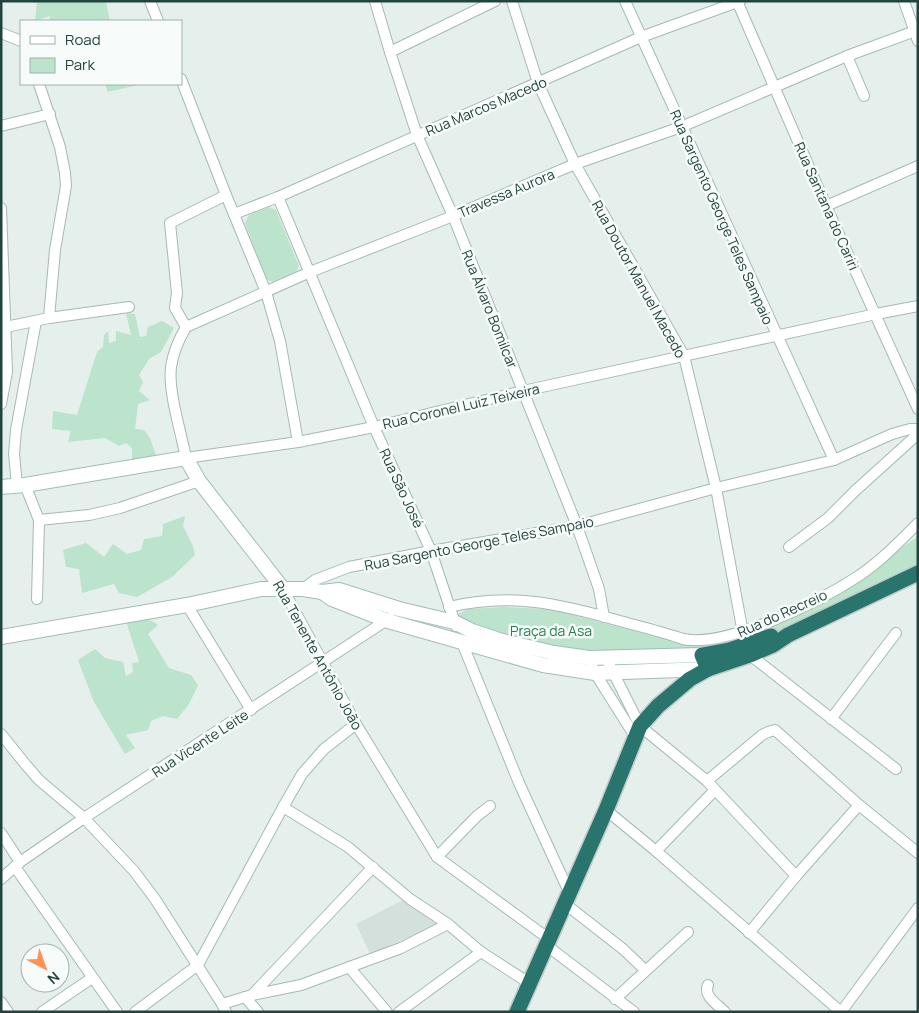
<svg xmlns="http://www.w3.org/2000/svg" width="919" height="1013" viewBox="0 0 919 1013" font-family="Manrope,sans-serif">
	<rect width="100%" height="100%" fill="#e5f0ec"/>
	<path fill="#d3e0db" d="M403,900L438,925L370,954L356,924Z"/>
	<g fill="#bce3cb">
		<path d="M26,1H106L110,21H49L50,16L35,21L37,3Z"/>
		<path d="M105,84H142L108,92Z"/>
		<path d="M269,207L276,210L299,266L296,273L272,282L266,279L245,223L249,215Z"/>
		<path d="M126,313L135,314L140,337L146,336L148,327L162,321L174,328L161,352L149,359L139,375L143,382L139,391L150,400L138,404L135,429L144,430L150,438L157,458L132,462V448L126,443L119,446L105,438L68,442L71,431L52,429L53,411L77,415L97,352L103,347L104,335L108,331L109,343L116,341V331L131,335Z"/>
		<path d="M185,516L183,526L193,546L195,555L172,577L137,597L119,593L114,584L82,593L79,569L66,567L63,550L86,543L104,557L113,544L127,554L141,550L144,539L162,536L163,524Z"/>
		<path d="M917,537L918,564L793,625L753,641L752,635L831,598Z"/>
		<path d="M503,607L550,609L683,644H717L733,638L734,645L706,652L601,658L463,625L458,614L468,609Z"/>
		<path d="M147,618L158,625L148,634L169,668L191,675L198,685L189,704L177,719L163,716L151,721L148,730L126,735L135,748L125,754L94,702L78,660L95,649L105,658L123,662L126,676L133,672L132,663L139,662L126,621Z"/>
	</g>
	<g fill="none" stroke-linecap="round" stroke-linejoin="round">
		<defs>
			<g id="street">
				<path d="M150,1L158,21"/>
				<path d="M375,1L390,52L417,135L453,216L577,526L599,589L604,617"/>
				<path d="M512,1L538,83L575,164L684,356L716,488L743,633L750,655L896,769"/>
				<path d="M625,1L834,460"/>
				<path d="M737,1L826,206L918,409"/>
				<path d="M904,1L918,41"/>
				<path d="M1,33L21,41"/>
				<path d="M390,52L495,1"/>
				<path d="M847,56L864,96"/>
				<path d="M181,79L226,195L266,292L280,341L298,442"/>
				<path d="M1,126L50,114"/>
				<path d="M278,197L374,427L431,551L456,626"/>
				<path d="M826,206L918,166"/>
				<path d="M1,208L7,372L1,404"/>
				<path d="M234,214L278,197L641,37L740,1"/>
				<path d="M49,318L129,307"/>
				<path d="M186,327C179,339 173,353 171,367C168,392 181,432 186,458L298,442L374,427L523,391L876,314L918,306"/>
				<path d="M186,327L310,272L453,216L575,164L681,127L847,56L918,30"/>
				<path d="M186,327L175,308L177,293L170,223L226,195"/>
				<path d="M1,328L49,318L55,250L66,186L65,173L60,147L39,84"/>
				<path d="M17,485L14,454L16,430L36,321"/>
				<path d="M25,485L39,520L37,599"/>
				<path d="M39,520L89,515L120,508L199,481"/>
				<path d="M789,547L828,518L856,490L918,434"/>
				<path d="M283,589L356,724L437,857L549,939"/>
				<path d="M303,589L315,580L349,567L431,551L577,526L716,488L834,460L892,434L910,429H918"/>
				<path d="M187,605L251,710"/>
				<path d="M449,607C511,592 560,604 620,621C641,627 663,632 683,639C727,648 820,601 857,577C880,562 899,542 918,523"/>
				<path d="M461,640L519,783L569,892"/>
				<path d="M589,658L595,673L636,738"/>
				<path d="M606,658L640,726L707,781L796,876"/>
				<path d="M831,719L896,633"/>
				<path d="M1,734L26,765L39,780L84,818L134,871L155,899L222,1004L226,1012"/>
				<path d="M707,781L762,735L768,732L775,730L859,805L918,853"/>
				<path d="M283,807L348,847L410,899L448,924L481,952L529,983"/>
				<path d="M606,810L656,851L841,1012"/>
				<path d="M1,833L20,862"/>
				<path d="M656,851L715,790"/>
				<path d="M437,857L477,816L490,806"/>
				<path d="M15,867L117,1012"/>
				<path d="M1,879L20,862L84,818L390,618"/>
				<path d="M564,903L623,949L645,970"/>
				<path d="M749,933L796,876L859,805"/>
				<path d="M546,945L634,1012"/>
				<path d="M349,967L387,1012"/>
				<path d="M708,985C703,996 717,1004 725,1012"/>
				<path d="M252,995L301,985L401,948L448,924"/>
				<path d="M245,997L258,1012"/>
				<path d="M615,999L688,932"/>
				<path d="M1,1002L8,1012"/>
				<path d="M222,1004L252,995L373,867"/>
				<path d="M42,1012L92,978"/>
				<path d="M135,1012L198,965L283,807L302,774L324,749L356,724"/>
				<path d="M399,1012L481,952"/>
				<path d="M841,1012L918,908"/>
			</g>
			<g id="secondary">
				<path d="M1,487L25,485L186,458L199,481L283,589"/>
				<path d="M322,592L332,599L388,621L543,665L595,673L708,669"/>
				<path d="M1,637L187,605L261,589H303L322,592L339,590L399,609L454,622L472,631L499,640L554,653L589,658L702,655"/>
			</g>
			<g id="highway">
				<path d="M708,669L702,655L729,650L771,636"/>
				<path d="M517,1012L606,810L640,726L658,706L690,679L708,669L750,655L773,645L788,635L918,573"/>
			</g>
		</defs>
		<use href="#street" stroke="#a6b9b5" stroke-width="12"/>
		<use href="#secondary" stroke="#a2bdb7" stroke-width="16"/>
		<use href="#highway" stroke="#c1cbc9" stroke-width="18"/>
		<use href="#street" stroke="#fff" stroke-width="10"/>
		<use href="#secondary" stroke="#fff" stroke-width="14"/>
		<use href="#highway" stroke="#29746d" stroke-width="15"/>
	</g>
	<g text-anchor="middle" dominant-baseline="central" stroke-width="5" stroke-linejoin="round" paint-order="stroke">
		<g font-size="14" fill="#21443f" stroke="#f7fbf9">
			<text transform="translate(486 106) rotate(-23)">Rua Marcos Macedo</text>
			<text transform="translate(506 193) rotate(-23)">Travessa Aurora</text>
			<text transform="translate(827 206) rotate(66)">Rua Santana do Cariri</text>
			<text transform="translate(722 217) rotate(66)">Rua Sargento George Teles Sampaio</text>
			<text transform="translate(639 279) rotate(61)">Rua Doutor Manuel Macedo</text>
			<text transform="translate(490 309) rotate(68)">Rua Álvaro Bomilcar</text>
			<text transform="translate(461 406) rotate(-13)">Rua Coronel Luiz Teixeira</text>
			<text transform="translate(402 488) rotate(65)">Rua São José</text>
			<text transform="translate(479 543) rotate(-11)">Rua Sargento George Teles Sampaio</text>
			<text transform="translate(782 613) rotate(-24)">Rua do Recreio</text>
			<text transform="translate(318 655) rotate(61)">Rua Tenente Antônio João</text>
			<text transform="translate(200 743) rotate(-33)">Rua Vicente Leite</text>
		</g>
		<g font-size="14" fill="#268053" stroke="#f7fbf9">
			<text x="551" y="630">Praça da Asa</text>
		</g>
	</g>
	<rect width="919" height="1013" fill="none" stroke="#21443f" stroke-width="5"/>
	<rect x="20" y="20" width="162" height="65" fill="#f7fbf9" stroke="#a1b2af"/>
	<rect x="30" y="36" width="25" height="8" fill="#ffffff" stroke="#a1b2af"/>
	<text x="65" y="45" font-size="15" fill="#21443f">Road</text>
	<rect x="30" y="58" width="25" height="15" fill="#bce3cb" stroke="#a1b2af"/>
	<text x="65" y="70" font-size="15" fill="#21443f">Park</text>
	<g transform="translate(45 968) rotate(139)"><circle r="24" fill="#f7fbf9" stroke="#a1b2af"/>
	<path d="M0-4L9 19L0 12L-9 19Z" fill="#ff9154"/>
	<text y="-8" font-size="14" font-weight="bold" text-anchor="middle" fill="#21443f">N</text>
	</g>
</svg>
